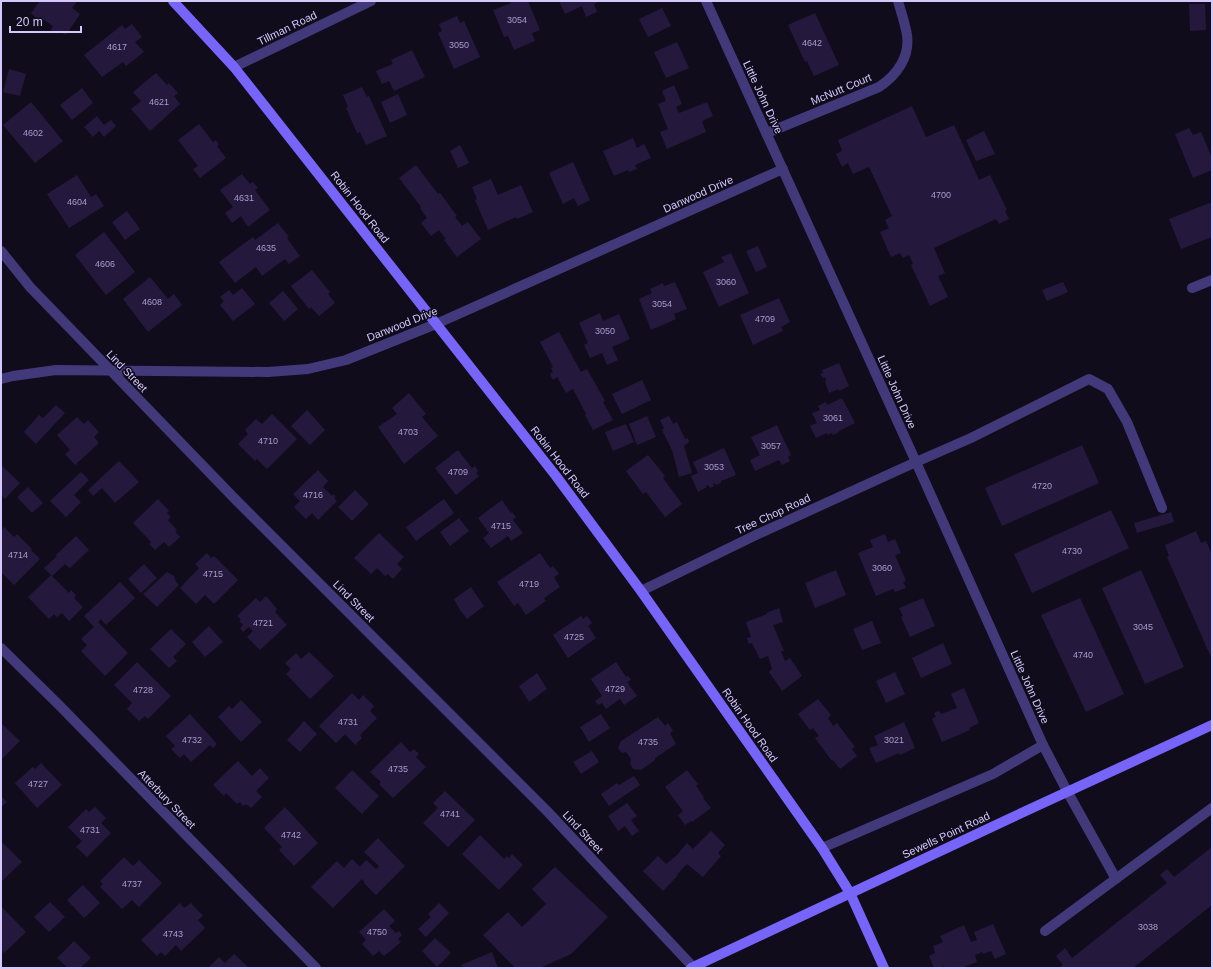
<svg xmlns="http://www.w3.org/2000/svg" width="1213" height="969" viewBox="0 0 1213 969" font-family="Arial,sans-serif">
	<rect width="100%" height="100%" fill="#100c1c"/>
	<g fill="#24193c">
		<path d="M40,1H74L76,3L72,8L80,14L66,35L59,31L57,34L51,30L53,26L40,17L38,19L31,13Z"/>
		<path d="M510,1H528L540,30L532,33L535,41L514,50L508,36L504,37L493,10L511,3Z"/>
		<path d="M559,1H600L594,4L597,12L586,17L582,6L565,14Z"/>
		<path d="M1189,4H1205L1206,30L1190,31Z"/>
		<path d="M662,8L671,26L648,37L639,19Z"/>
		<path d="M815,13L839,65L814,76L807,61L805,62L788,25Z"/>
		<path d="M457,16L460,23L464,21L480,57L454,69L438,33L442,31L439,24Z"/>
		<path d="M132,24L142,37L135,42L144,52L126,66L123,62L102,77L84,55L122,25L125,29Z"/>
		<path d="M677,42L689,68L666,78L654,52Z"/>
		<path d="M412,50L425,77L394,91L389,81L382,84L376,71L393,64L391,60Z"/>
		<path d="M9,69L26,74L20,96L3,92Z"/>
		<path d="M156,73L167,85L169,83L178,93L174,96L180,104L150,131L131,109L141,101L133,92Z"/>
		<path d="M674,85L682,104L676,107L679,113L707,102L713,116L702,121L706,132L667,149L660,132L668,129L658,104L666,101L662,91Z"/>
		<path d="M362,87L367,97L369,96L387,136L366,145L360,132L357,133L346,108L348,107L343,95Z"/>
		<path d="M82,88L93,103L72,120L60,105Z"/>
		<path d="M398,94L407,115L390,123L381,102Z"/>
		<path d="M31,102L63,141L35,163L3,125Z"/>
		<path d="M912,106L926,137L954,125L979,180L990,175L1007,210L1005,211L1009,219L999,224L996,219L934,248L945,273L938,276L948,297L930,306L911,265L913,264L909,255L903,258L900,253L891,257L880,232L889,228L885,220L892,216L869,167L853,174L848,163L842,167L836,154L842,151L838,140Z"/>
		<path d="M97,116L104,125L111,120L116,126L104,137L99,131L93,137L84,127Z"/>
		<path d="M199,124L213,142L216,140L219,145L217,146L226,158L200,178L193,169L198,166L178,140Z"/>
		<path d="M1189,128L1193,135L1201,132L1212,158V170L1193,178L1175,134Z"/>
		<path d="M984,131L995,154L976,161L966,140Z"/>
		<path d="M633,138L637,148L644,144L651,158L635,165L637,169L629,172L628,170L614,176L603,151Z"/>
		<path d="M460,145L469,163L458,168L450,151Z"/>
		<path d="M573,162L590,200L578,206L574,198L563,204L549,173Z"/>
		<path d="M416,165L438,194L440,193L457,216L455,217L462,226L468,222L481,239L457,257L444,240L446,239L439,230L431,236L421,223L427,218L420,208L421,207L399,178Z"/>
		<path d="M242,174L250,184L253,182L258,188L255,190L270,210L248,227L241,216L232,223L225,213L233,207L220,190Z"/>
		<path d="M77,175L91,197L96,194L104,206L69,228L47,194Z"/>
		<path d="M491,179L498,195L521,185L533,212L517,219L516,217L488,230L475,200L477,199L472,187Z"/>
		<path d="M1212,202V237L1181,249L1169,219Z"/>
		<path d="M127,211L140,229L125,240L112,222Z"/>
		<path d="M278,223L289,237L287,238L300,256L289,264L285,259L262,276L256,267L235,283L219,262L253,237L255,240Z"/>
		<path d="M104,232L135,272L106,295L75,255Z"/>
		<path d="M758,246L767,267L756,272L746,251Z"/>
		<path d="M731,253L749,293L719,307L703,272L724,262L721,257Z"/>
		<path d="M312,270L330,292L328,294L335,303L319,316L311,307L309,309L291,286Z"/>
		<path d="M150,277L168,299L174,294L182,305L148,332L123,299Z"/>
		<path d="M675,282L687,309L674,314L676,319L651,330L639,299L652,293L650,289L663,283L664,286Z"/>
		<path d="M1063,282L1068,292L1047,301L1042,290Z"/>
		<path d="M242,288L255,304L233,321L220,305L224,301L220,297L229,290L233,295Z"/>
		<path d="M283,291L298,309L284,321L269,303Z"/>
		<path d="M779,298L790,322L781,327L783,331L753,345L740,315Z"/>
		<path d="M600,313L603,321L619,314L630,339L612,347L618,360L607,365L602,353L590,358L584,345L588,343L579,323Z"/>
		<path d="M559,332L581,372L587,369L605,401L603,402L613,420L593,430L585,415L586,414L573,389L566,393L557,377L553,380L550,374L553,372L551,368L553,367L540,342Z"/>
		<path d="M839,363L849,386L839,391L838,389L829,393L825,382L826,381L825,377L823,378L820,374L823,373L822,370Z"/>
		<path d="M642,380L651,400L622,414L612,394Z"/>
		<path d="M409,393L426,414L422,417L438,436L404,464L378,427L397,414L392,408Z"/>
		<path d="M842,398L855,423L839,431V432L833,435L832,433L827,435V433L816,438L810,426L817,423L812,413L820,410L818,406L826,402L827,405Z"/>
		<path d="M56,405L65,413L36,444L24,432L39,415L43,418Z"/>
		<path d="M307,410L325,430L310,445L291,426Z"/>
		<path d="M272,414L297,439L267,469L257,459L255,461L238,444L248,434L245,430L256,419L262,424Z"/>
		<path d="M647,416L656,437L637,445L629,424Z"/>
		<path d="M669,416L673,424L677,422L685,439L688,438L689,442L684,446L692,473L679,477L672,450L662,430L664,428L660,420Z"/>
		<path d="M77,417L84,424L88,420L99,432L94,437L99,443L75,465L65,454L70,450L57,435Z"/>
		<path d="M626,424L634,442L613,451L605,432Z"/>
		<path d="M777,425L791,455L788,457L790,461L782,465L779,460L755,471L750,460L760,455L751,437Z"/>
		<path d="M1082,445L1099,483L1002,526L985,488Z"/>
		<path d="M724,448L736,475L721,481V483L716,485L715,483L713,484L714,486L710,488L708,485L706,486L707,487L698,492L691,476L698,473L693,462Z"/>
		<path d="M458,450L472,468L475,466L478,471L476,473L479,476L456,495L435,468Z"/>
		<path d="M648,455L665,476L663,478L682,504L665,517L646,492L643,494L626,471Z"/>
		<path d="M119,461L139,482L115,503L102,488L93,496L88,490Z"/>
		<path d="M1,465L20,483L5,499L1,495Z"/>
		<path d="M318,470L328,481L323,487L332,496L333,494L336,497L334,498L337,501L318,520L312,513L306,519L294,507L300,501L293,494Z"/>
		<path d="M81,472L89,480L74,495L81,502L66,517L50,501Z"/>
		<path d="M28,487L43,503L32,513L17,497Z"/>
		<path d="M355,490L369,504L352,521L338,507Z"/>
		<path d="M158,499L169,511L167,513L171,517L168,520L177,530L175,531L180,537L169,547L164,542L155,550L149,544L151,542L133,523Z"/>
		<path d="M444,499L454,513L416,541L406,527Z"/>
		<path d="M502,500L511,513L512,512L516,517L513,520L523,533L511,541L508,536L491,548L483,538L489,533L478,518Z"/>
		<path d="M1111,510L1129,548L1032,593L1014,554Z"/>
		<path d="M1171,512L1174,522L1137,533L1134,523Z"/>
		<path d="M459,518L469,531L450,546L440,532Z"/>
		<path d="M4,527L14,537L17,534L32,549L31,550L40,559L14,585L2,573L1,574V531Z"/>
		<path d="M1196,531L1201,543L1206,541L1212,554V654L1210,655L1167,557L1169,556L1165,545Z"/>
		<path d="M379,533L404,557L397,564L402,569L393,579L388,574L385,576L377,568L371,574L354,558Z"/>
		<path d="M885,534L888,542L895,539L901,553L895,555L906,581L903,582L906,588L895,592L893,589L876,596L858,553L873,547L870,540Z"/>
		<path d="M76,536L89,550L70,568L65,564L52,576L69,593L71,590L76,595L74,598L83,607L69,621L62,613L57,617L54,614L49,619L28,597L51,575L44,568L57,556L56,555Z"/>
		<path d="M207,553L211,558L214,556L238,580L214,604L205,595L196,604L180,588L199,568L195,564Z"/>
		<path d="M540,553L550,568L553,566L559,574L554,577L560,587L544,598L546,601L526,615L518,603L514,606L497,582Z"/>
		<path d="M144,564L157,578L141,593L128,579Z"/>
		<path d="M836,570L846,595L815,608L805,583Z"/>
		<path d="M1141,570L1184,667L1145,684L1102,588Z"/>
		<path d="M167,572L174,576L176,582L179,585L157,607L143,594Z"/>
		<path d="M120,582L135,598L106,625L101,619L98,622L128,653L105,676L81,651L87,645L81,639L94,627L84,616Z"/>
		<path d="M471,587L484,606L467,619L460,610L454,599Z"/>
		<path d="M266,596L277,609L275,612L287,625L260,650L247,637L253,631L249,627L243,632L240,628L243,625L239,621L241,620L237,616L256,598L260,602Z"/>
		<path d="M923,598L935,626L910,637L901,617L903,616L899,608Z"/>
		<path d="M1080,598L1124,694L1086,712L1041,615Z"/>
		<path d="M779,608L783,622L773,625L784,651H781L785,661L790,658L802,676L782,691L769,672L772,669L768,656L760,659L752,643L749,644L747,638L751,637L746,622L767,614L766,613Z"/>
		<path d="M581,616L583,619L587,616L592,623L588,626L596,638L568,658L553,635Z"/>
		<path d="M872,621L881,643L862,650L853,629Z"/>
		<path d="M209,626L223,642L205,657L192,642Z"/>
		<path d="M171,629L186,644L173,657L177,661L169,668L150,649Z"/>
		<path d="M943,643L952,664L921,678L912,658Z"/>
		<path d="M309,652L334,676L310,699L286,674L291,669L285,663L296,653L301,659Z"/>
		<path d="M137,662L171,696L148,719L145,716L139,721L127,709L132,703L114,685Z"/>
		<path d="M616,662L626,677L628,676L631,680L627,682L637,696L624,705L620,699L606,709L602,703L598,705L595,701L602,696L591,679Z"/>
		<path d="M895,672L905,694L886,703L876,681Z"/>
		<path d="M537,673L547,689L529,702L519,686Z"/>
		<path d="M964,688L979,723L969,728L970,730L942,742L932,719L936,717L934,713L939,711L941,714L957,708L951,694Z"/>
		<path d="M352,693L359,700L363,695L374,706L370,711L377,718L360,735L362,738L355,745L345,734L336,743L319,726Z"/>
		<path d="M818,699L831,715L828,718L833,726L837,723L855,747L852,749L857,756L840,769L833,760L832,761L815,738L819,736L813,728L810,730L798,714Z"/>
		<path d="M241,700L262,722L241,742L218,717L229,706L232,709Z"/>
		<path d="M190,714L217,744L213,748L210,745L191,762L184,754L180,758L171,749L175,746L166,736Z"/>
		<path d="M601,714L610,728L589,742L580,727Z"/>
		<path d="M658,717L665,726L668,723L673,731L670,733L676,744L655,758V760L641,770L633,769L630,763L631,759L626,752L622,753L618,748L621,741Z"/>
		<path d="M304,721L317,734L300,752L287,740Z"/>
		<path d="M904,722L915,748L900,755L899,753L876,763L869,748L878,745L874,736Z"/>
		<path d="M1,723L20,741L1,760Z"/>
		<path d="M401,742L410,752L414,749L419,754L416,757L426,767L393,798L379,784L381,782L370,772Z"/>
		<path d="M592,751L599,762L581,774L573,762Z"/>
		<path d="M238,761L252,776L260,768L269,778L256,791L262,797L251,808L246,804L243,806L240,802L237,804L226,793L224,796L213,785Z"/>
		<path d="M41,763L62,785L37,808L15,783L33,767L35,769Z"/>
		<path d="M352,770L379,796L362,814L335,788Z"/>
		<path d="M687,770L698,784L696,786L704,797L703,798L711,808L692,822L691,821L685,825L678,815L683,811L665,787Z"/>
		<path d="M634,776L640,785L609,806L601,794L617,783L619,785Z"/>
		<path d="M445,791L475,820L448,847L423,823L438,808L433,803Z"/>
		<path d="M1,796L7,802L1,807Z"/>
		<path d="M627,803L637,816L631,820L639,831L632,836L625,826L618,831L608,816Z"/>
		<path d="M95,807L106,818L101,823L111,833L87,857L76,847L82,841L68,827L86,809L89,812Z"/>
		<path d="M285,807L318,843L294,866L279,850L282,847L264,828Z"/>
		<path d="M711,831L725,845L718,853L721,856L703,877L687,864L677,874L678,875L663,891L643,871L658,856L666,864L677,855L687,843L693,849Z"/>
		<path d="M480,835L504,859L507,856L509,858L512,854L523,865L499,890L462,854Z"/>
		<path d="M378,838L405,866L376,895L364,883L365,882L362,879L333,908L311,887L337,861L344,868L352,859L360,867L366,860L376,869L379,866L364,852Z"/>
		<path d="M3,843L22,862L1,882V845Z"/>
		<path d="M1212,847V905L1133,968H1058L1063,965L1056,956L1065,948L1072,958L1167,883L1160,875L1167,869L1174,877Z"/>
		<path d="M124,857L133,866L139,860L162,883L139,907L132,900L122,909L100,887L103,884L100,881Z"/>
		<path d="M555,867L608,917L571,954L540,968H515L483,935L508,912L522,927L546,904L532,889Z"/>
		<path d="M83,885L100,903L84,918L67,900Z"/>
		<path d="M50,902L65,917L49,932L34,917Z"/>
		<path d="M180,903L184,908L191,903L203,916L198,920L205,928L181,951L176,945L165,956L161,952L157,956L141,940Z"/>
		<path d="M439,903L449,913L426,937L418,929L431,917L428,914Z"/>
		<path d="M1,906L26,932L4,953L1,949Z"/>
		<path d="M384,909L395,921L389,926L396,933L399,931L402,935L398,939L401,942L384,956L379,951L373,956L362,944L366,940L359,932Z"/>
		<path d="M993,924L1006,954L995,959L991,951L983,954L982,952L975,955L977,962L962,968H945L944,966L941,968H934L929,956L935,953L933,946L943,942L940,936L964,925L971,942L977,940L974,932Z"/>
		<path d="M435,938L451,953L437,967L422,951Z"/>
		<path d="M74,941L91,958L80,968H68L57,958Z"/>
		<path d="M492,952L498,968H463L461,965Z"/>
		<path d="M234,954L249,968H208L219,957L225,963Z"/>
	</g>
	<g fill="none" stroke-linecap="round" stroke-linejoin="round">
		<g stroke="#42397a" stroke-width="10">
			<path d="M916,462L971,438L1089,379L1108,389L1127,422L1162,508"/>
			<path d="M1067,791L1116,879"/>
			<path d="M822,848L993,774L1043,745"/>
			<path d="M1045,931L1212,808"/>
		</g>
		<g stroke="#42397a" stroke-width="10">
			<path d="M706,1L916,462L1043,745L1067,791"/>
			<path d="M234,67L371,1"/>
			<path d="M767,133L879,87C897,75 910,57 907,35C905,23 901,12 898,1"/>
			<path d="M1,251L30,287L236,500L547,811L693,967"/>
			<path d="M1192,288L1212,280"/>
			<path d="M1,379L13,376L56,370L268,372L308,369L346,360L436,324L783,169"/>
			<path d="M641,591L758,534L916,462"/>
			<path d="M1,648L59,705L316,968"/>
		</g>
		<g stroke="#7764f9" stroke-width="10">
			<path d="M173,1L234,67L556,476L641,591L822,848L850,893L884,968"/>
			<path d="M691,968L1013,817L1212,725"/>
		</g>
	</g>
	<g text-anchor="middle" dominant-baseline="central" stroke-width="3" stroke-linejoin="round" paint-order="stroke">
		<g font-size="9" fill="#a89dcd">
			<text x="517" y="20">3054</text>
			<text x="812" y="43">4642</text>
			<text x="459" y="45">3050</text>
			<text x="117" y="47">4617</text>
			<text x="159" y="102">4621</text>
			<text x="33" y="133">4602</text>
			<text x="941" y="195">4700</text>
			<text x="244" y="198">4631</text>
			<text x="77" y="202">4604</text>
			<text x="266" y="248">4635</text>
			<text x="105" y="264">4606</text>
			<text x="726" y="282">3060</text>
			<text x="152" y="302">4608</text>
			<text x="662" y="304">3054</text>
			<text x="765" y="319">4709</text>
			<text x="605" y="331">3050</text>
			<text x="833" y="418">3061</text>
			<text x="408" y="432">4703</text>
			<text x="268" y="441">4710</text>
			<text x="771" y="446">3057</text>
			<text x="714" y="467">3053</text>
			<text x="458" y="472">4709</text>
			<text x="1042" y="486">4720</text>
			<text x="313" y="495">4716</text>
			<text x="501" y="526">4715</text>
			<text x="1072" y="551">4730</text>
			<text x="18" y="555">4714</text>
			<text x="882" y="568">3060</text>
			<text x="213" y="574">4715</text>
			<text x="529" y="584">4719</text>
			<text x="263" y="623">4721</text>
			<text x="1143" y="627">3045</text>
			<text x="574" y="637">4725</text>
			<text x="1083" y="655">4740</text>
			<text x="615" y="689">4729</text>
			<text x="143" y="690">4728</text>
			<text x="348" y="722">4731</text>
			<text x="192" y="740">4732</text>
			<text x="894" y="740">3021</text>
			<text x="648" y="742">4735</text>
			<text x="398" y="769">4735</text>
			<text x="38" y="784">4727</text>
			<text x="450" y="814">4741</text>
			<text x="90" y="830">4731</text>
			<text x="291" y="835">4742</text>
			<text x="132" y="884">4737</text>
			<text x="1148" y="927">3038</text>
			<text x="377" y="932">4750</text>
			<text x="173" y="934">4743</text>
		</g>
		<g font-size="11" fill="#d4c9fd" stroke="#100c1c">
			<text transform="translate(287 28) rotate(-26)">Tillman Road</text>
			<text transform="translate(841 89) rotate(-23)">McNutt Court</text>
			<text transform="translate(763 97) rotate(65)">Little John Drive</text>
			<text transform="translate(698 194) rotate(-24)">Danwood Drive</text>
			<text transform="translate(360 207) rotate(52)">Robin Hood Road</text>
			<text transform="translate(402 324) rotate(-22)">Danwood Drive</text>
			<text transform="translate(127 371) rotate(46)">Lind Street</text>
			<text transform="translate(897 392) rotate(66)">Little John Drive</text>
			<text transform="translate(560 462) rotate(52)">Robin Hood Road</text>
			<text transform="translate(773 514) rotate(-25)">Tree Chop Road</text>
			<text transform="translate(354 601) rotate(45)">Lind Street</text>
			<text transform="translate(1030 687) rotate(66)">Little John Drive</text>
			<text transform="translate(750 725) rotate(55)">Robin Hood Road</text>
			<text transform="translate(167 799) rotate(46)">Atterbury Street</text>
			<text transform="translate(583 832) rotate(47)">Lind Street</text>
			<text transform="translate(946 835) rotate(-25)">Sewells Point Road</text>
		</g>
	</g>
	<rect width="1213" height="969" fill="none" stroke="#d4c9fd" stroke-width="4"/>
	<path d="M10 26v6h71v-6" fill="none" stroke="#d4c9fd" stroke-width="2"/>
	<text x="16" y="26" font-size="12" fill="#d4c9fd" stroke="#100c1c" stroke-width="3" paint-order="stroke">20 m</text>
</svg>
